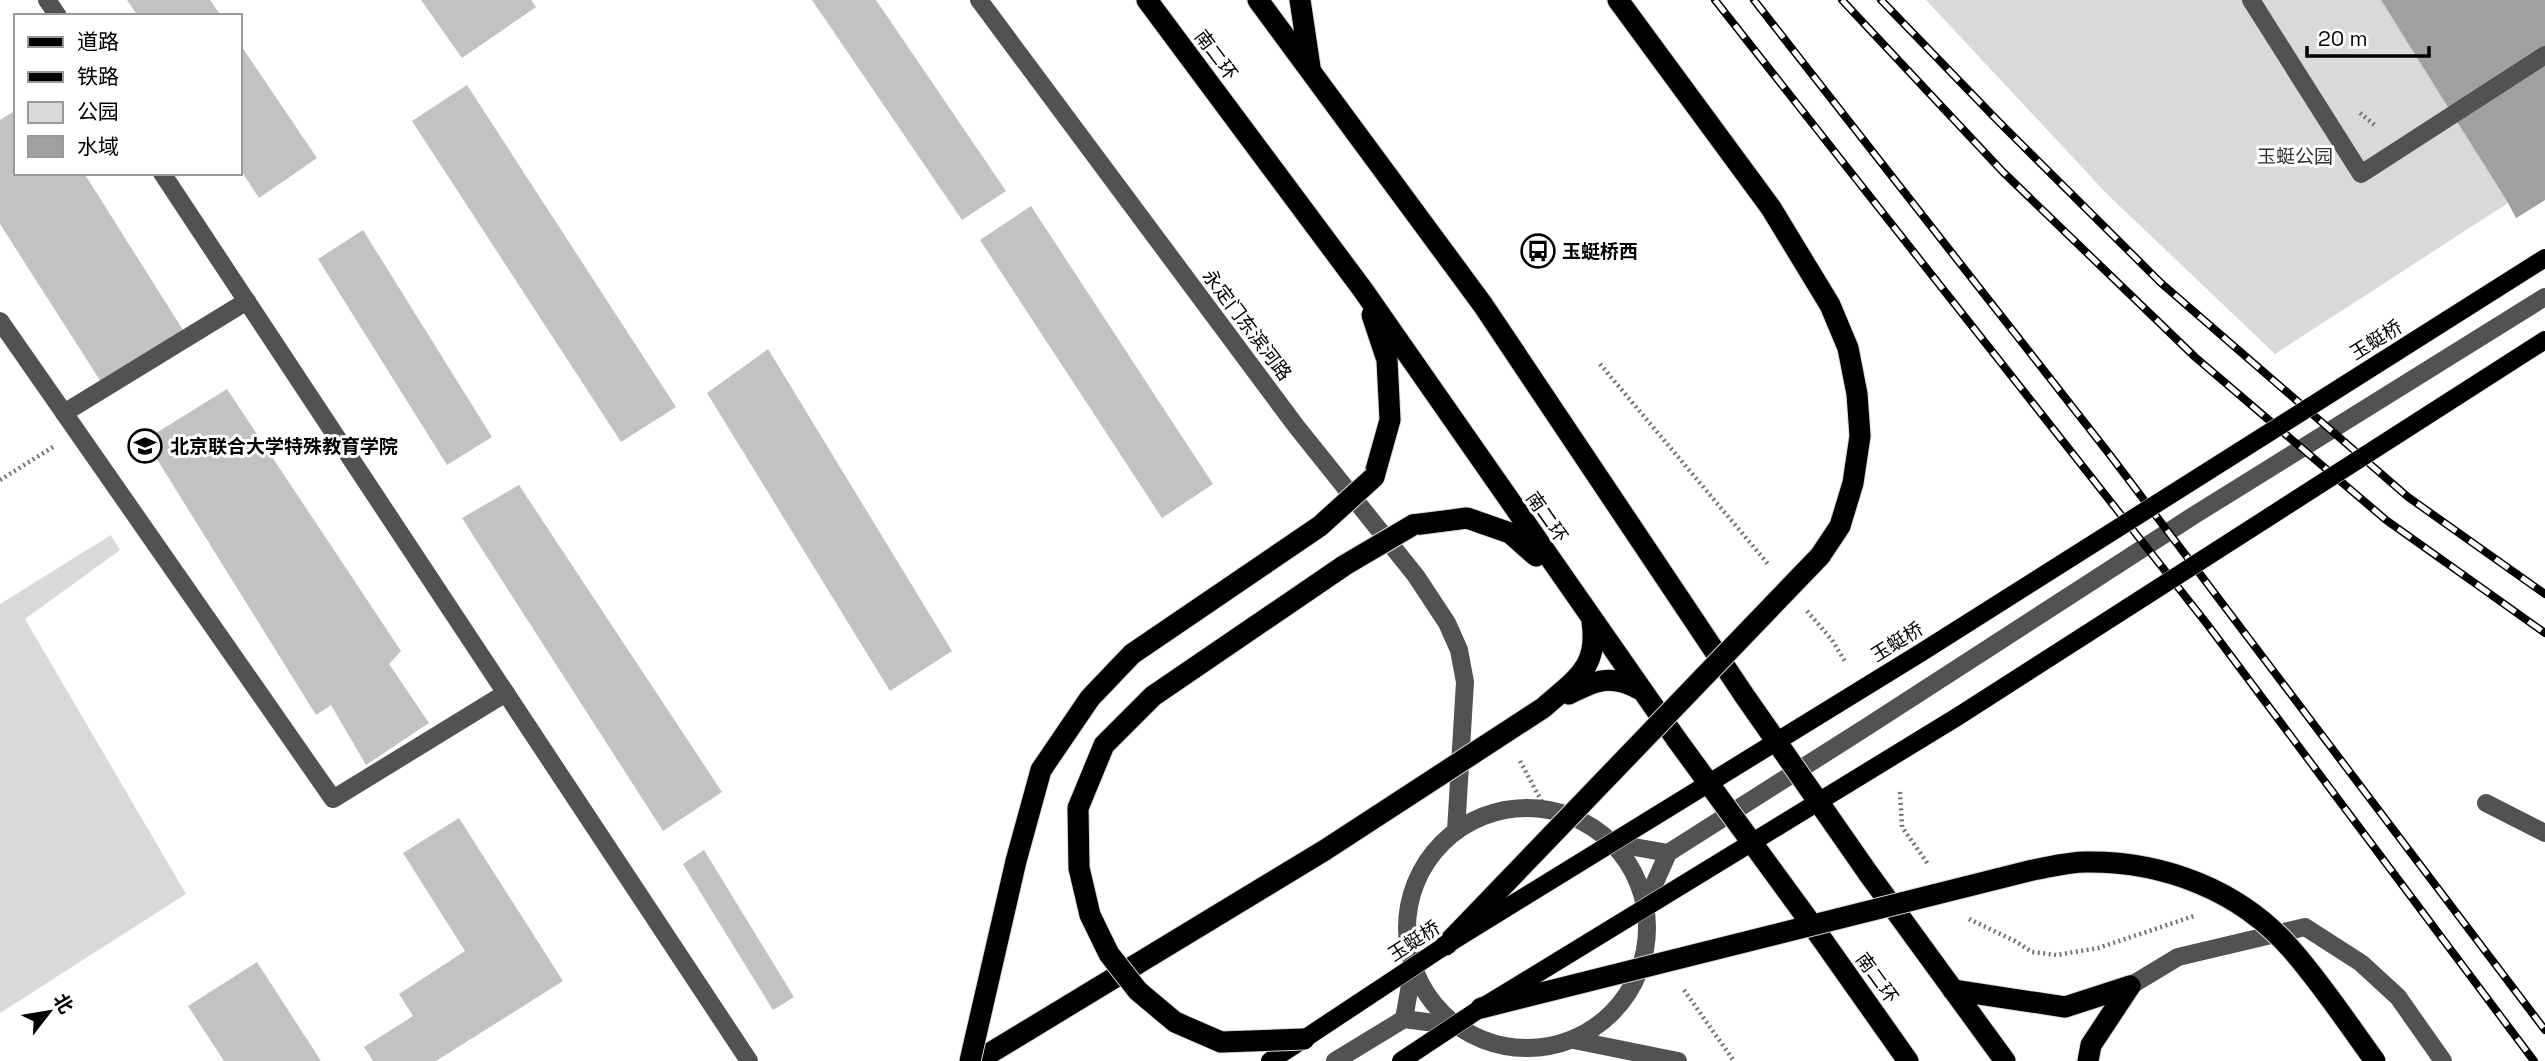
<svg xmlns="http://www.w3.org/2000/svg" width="2545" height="1061" viewBox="0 0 2545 1061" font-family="'Space Grotesk','Noto Sans SC',sans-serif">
	<rect width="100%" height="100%" fill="#fff"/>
	<g fill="#d9d9d9">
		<path d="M1926,0H2381L2424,68L2545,0L2479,157L2508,203L2275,354L2107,194Z"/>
		<path d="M111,535L120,550L25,619L186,894L0,1013V604Z"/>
	</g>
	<path fill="#a0a0a0" d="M2381,0H2545V272L2508,203Z"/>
	<path fill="#fff" d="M2545,200V276L2513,220Z"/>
	<g fill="#c2c2c2">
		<path d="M127,0H210L221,16H138Z"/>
		<path d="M421,0H531L536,7L462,58Z"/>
		<path d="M812,0H876L1006,191L962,220Z"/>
		<path d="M240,44L317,158L259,198L240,169Z"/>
		<path d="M467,85L676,407L621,442L412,121Z"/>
		<path d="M16,110V173H84L183,330L101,382L0,224V120Z"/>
		<path d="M1031,206L1213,484L1162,518L980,240Z"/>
		<path d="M363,230L492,437L447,465L318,259Z"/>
		<path d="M768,349L952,651L890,691L707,393Z"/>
		<path d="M227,389L401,651L389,664L429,723L366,765L331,705L316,715L145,440Z"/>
		<path d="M519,485L722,792L663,831L462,518Z"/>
		<path d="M459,818L563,981L436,1061H373L364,1047L413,1016L399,994L465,951L403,853Z"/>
		<path d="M704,850L794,997L773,1010L683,864Z"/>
		<path d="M257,962L321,1061H224L188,1006Z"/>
	</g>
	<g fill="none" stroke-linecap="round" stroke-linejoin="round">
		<defs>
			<path id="major" d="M1270,1061L1304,1039"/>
			<g id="highway">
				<path d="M1147,0L1363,290L1677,740"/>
				<path d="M1258,0L1483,305L1744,695"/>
				<path d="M1300,0L1310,67"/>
				<path d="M1618,0L1771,208L1830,305L1848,348L1857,394L1860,436L1853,483L1840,526L1820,556"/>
				<path d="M1372,315L1387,360L1390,420L1374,477"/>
				<path d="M1413,525L1467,518L1510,533L1536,556"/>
				<path d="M1569,694C1596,680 1611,674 1639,689"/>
				<path d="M1543,708C1574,680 1599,669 1592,622"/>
				<path d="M1868,873L2005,1061"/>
				<path d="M1807,918L1908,1061"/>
				<path d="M1953,990L2065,1007L2130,986"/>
				<path d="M977,1061L1325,850"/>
				<path d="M2088,1061L2091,1045L2130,986"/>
			</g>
		</defs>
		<use href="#major" stroke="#dbdbdb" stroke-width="19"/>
		<use href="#highway" stroke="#dbdbdb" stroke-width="23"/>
		<g stroke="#747474" stroke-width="4.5" stroke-dasharray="2 3.5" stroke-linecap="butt">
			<path d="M2360,113L2377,127"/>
			<path d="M1600,364L1768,564"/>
			<path d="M0,480L53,447"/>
			<path d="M1807,611L1832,640L1846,663"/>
			<path d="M1520,761L1542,802"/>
			<path d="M1900,792L1902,827L1928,864"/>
			<path d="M1969,919L2015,941L2032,952L2057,955L2098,948L2194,916"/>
			<path d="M1684,990L1734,1061"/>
		</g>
		<g stroke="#525252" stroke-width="18">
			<path d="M47,0L58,16"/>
			<path d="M979,0L1296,426L1416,576L1447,623L1459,650L1465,682L1456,831"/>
			<path d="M2251,0L2361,174L2545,55"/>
			<path d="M162,173L749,1061"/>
			<path d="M0,321L333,799L506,693"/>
			<path d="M64,413L247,301"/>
			<path d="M2486,803L2545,833"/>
			<circle cx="1527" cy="928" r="120"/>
			<path d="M1612,843L1668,853"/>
			<path d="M1645,905L1668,853L1865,728L2196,514L2545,297"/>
			<path d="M2130,986L2178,957L2305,927L2361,963L2398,997L2443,1061"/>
			<path d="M1404,1019L1413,968"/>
			<path d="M1574,1040L1678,1061"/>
			<path d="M1335,1061L1404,1019L1458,1026"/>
		</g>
		<use href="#major" stroke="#000" stroke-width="18"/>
		<use href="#highway" stroke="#000" stroke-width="21"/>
		<defs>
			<g id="rail">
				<path d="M1715,0L2207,624L2534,1061"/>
				<path d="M1754,0L2110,455L2545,1030"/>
				<path d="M1842,0L2003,172L2195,357L2386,520L2545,633"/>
				<path d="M1881,0L1998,121L2161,283L2408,497L2545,594"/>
			</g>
		</defs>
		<use href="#rail" stroke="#000" stroke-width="8"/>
		<use href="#rail" stroke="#fff" stroke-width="5" stroke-dasharray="16" stroke-linecap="butt"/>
		<defs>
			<g id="major-bridge">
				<path d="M1304,1039L1446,945L1922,652L2545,258"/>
				<path d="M1401,1061L1481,1008L1957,717L2545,340"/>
			</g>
			<g id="highway-bridge">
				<path d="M1744,695L1868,873"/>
				<path d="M1677,740L1807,918"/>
				<path d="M1325,850L1543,708"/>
				<path d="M1446,945L1820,556"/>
				<path d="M1481,1008L2033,870C2050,867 2068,862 2086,862C2163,861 2240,890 2291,949C2322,984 2348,1024 2375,1061"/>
				<path d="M1304,1039L1221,1042L1175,1022L1138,991L1109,954L1090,915L1079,868L1078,808L1104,745L1153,696L1345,565L1413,525"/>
				<path d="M970,1061L1016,861L1041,770L1090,698L1132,654L1320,526L1374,477"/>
			</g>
		</defs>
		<use href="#major-bridge" stroke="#dbdbdb" stroke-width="19" stroke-linecap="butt"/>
		<use href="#highway-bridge" stroke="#dbdbdb" stroke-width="23" stroke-linecap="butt"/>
		<use href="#major-bridge" stroke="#000" stroke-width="18"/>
		<use href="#highway-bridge" stroke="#000" stroke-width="21"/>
	</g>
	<defs>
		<symbol id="bus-ring" viewBox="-11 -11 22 22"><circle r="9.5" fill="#fff" stroke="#000" stroke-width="1.5"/><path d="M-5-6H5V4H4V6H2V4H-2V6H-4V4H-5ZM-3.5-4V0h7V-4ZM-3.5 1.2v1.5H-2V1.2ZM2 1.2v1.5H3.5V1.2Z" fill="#000"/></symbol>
		<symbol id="university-ring" viewBox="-11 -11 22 22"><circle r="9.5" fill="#fff" stroke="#000" stroke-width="1.5"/><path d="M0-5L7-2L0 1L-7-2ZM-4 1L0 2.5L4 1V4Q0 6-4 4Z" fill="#000"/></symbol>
	</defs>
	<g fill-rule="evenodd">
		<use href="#bus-ring" x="1519" y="232" width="38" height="38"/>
		<use href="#university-ring" x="126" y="427" width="38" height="38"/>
	</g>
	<g text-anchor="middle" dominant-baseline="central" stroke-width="6" stroke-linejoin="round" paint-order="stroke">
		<g font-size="19" fill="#000" stroke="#fff">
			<text transform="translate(1216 55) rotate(53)">南二环</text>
			<text transform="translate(1247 325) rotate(53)">永定门东滨河路</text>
			<text transform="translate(2376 340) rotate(-32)">玉蜓桥</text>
			<text transform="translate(1547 517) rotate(55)">南二环</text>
			<text transform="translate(1897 642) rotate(-32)">玉蜓桥</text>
			<text transform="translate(1414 941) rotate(-33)">玉蜓桥</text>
			<text transform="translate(1877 978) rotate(54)">南二环</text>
		</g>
		<g font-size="19" fill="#303030" stroke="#fff">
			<text x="2295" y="156">玉蜓公园</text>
		</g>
		<g font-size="19" font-weight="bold" fill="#000" stroke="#fff" text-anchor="start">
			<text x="1562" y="251">玉蜓桥西</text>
			<text x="170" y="446">北京联合大学特殊教育学院</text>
		</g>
	</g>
	<rect x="14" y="14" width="228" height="161" fill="#ffffff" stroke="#999999" stroke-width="2"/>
	<rect x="28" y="37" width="35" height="10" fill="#000000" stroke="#999999" stroke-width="2"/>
	<text x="77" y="49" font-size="21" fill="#000000">道路</text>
	<rect x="28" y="72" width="35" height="10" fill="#000000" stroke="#999999" stroke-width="2"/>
	<text x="77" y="84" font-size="21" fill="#000000">铁路</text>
	<rect x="28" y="102" width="35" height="21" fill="#d9d9d9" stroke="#999999" stroke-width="2"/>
	<text x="77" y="119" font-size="21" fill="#000000">公园</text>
	<rect x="28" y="136" width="35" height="21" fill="#a0a0a0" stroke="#999999" stroke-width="2"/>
	<text x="77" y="154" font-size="21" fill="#000000">水域</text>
	<g transform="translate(49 1012) rotate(59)" stroke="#ffffff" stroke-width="5" paint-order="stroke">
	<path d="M0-5L12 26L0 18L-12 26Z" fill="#000000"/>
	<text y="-10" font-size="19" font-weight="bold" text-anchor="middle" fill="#000000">北</text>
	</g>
	<path d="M2307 46v10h122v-10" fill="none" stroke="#000000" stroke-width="3.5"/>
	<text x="2318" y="46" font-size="21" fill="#000000" stroke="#ffffff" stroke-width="5" paint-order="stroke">20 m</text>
</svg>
